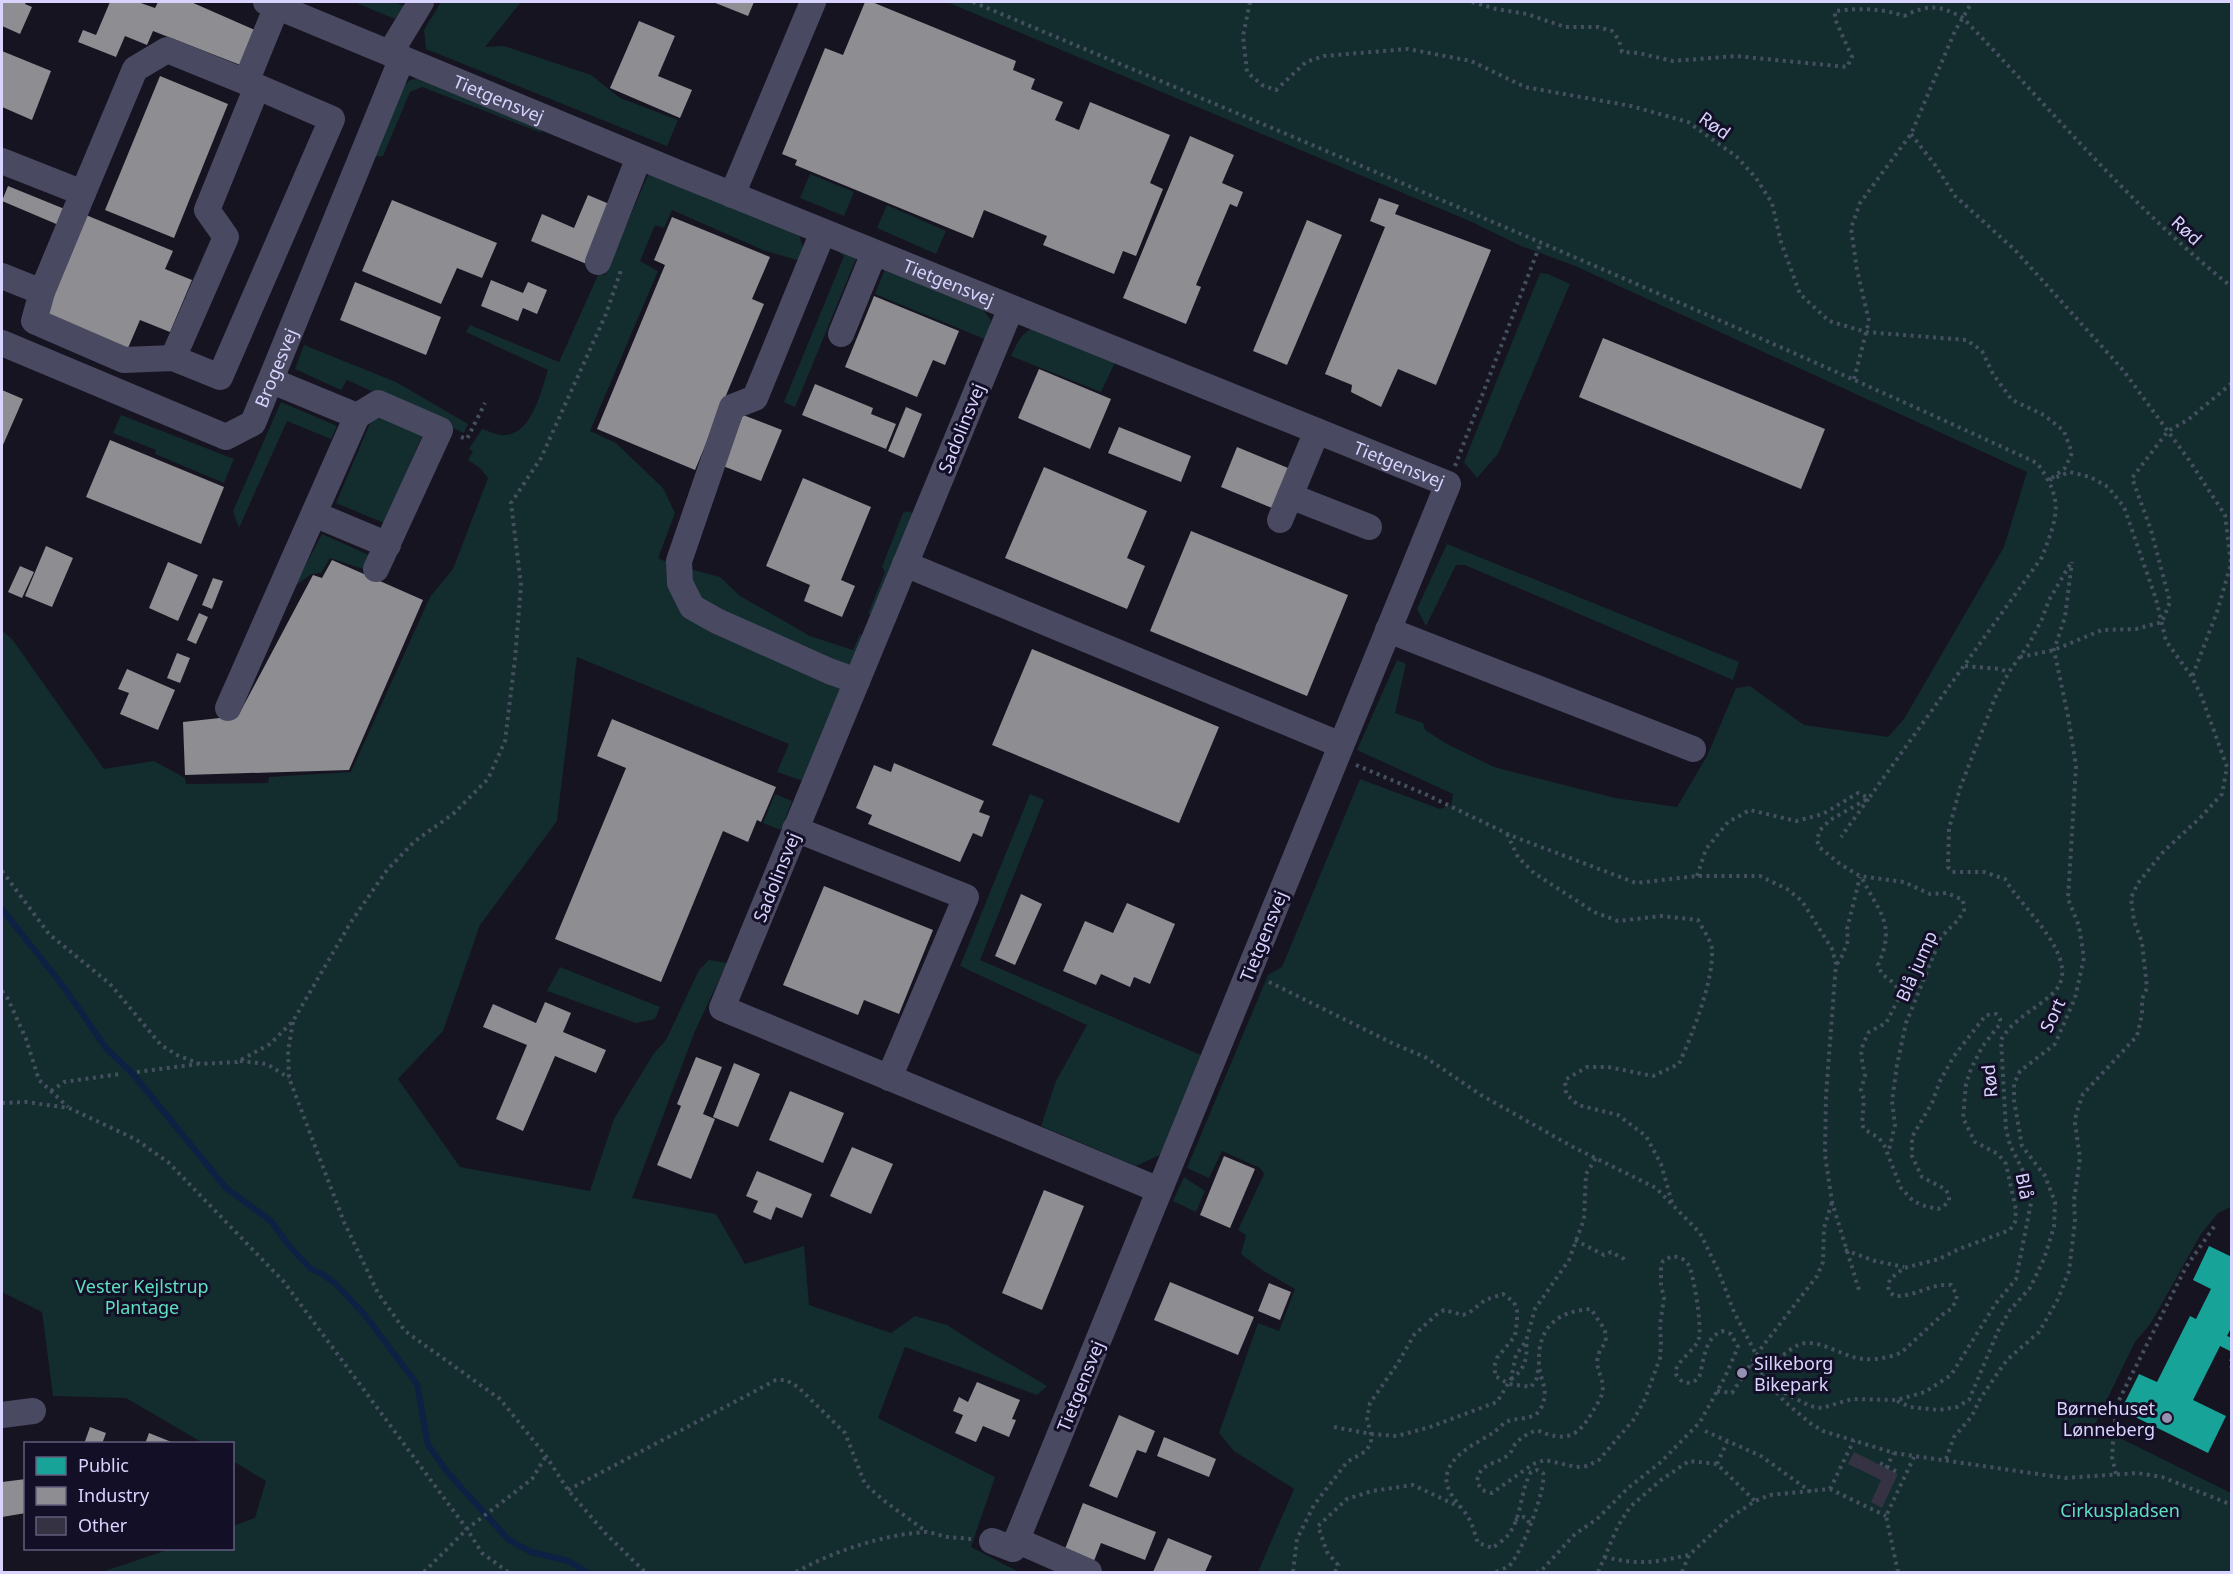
<svg xmlns="http://www.w3.org/2000/svg" width="2233" height="1574" viewBox="0 0 2233 1574" font-family="'Noto Sans',sans-serif">
	<rect width="100%" height="100%" fill="#161421"/>
	<g fill="#132c2d">
		<path d="M354,2H393L405,6L395,19Z"/>
		<path d="M441,2H521L485,47L504,46L591,75L620,98L678,120L667,146L426,49L424,30Z"/>
		<path d="M947,2H2231V1207L2218,1213L2201,1234L2151,1323L2135,1342L2095,1424L2110,1433L2231,1493V1572H1258L1294,1489L1234,1451L1219,1433L1258,1323L1279,1331L1295,1289L1262,1270L1241,1254L1246,1235L1238,1230L1264,1174L1260,1168L1222,1151L1209,1178L1187,1168L1268,975L1282,967L1360,779L1440,809L1451,805L1453,794L1357,750L1397,660L1406,664L1395,713L1423,723L1425,730L1447,744L1494,767L1615,798L1677,807L1707,756L1736,688L1750,686L1804,725L1888,737L1904,719L2004,547L2027,472L1575,266L1521,246L1472,222Z"/>
		<path d="M423,78L538,123L542,133L422,87L410,92L383,156L374,157L399,90L410,80Z"/>
		<path d="M650,170L799,235L803,247L800,261L763,250L672,210L664,228L655,225L640,261L658,271L590,431L616,443L663,488L675,513L658,558L664,561L672,560L677,594L842,683L806,782L777,772L789,744L577,657L557,821L480,925L443,1031L398,1079L460,1167L590,1191L614,1119L654,1053L666,1040L699,970L709,960L727,963L695,1031L632,1198L716,1214L745,1264L804,1246L809,1305L891,1333L915,1316L947,1325L983,1348L1047,1386L1037,1395L905,1347L878,1418L995,1477L971,1547L1019,1572H102L170,1549L232,1548L233,1526L255,1518L266,1481L233,1461L232,1444L203,1443L126,1398L53,1396L42,1312L2,1292V631L12,639L104,769L154,761L185,778L186,784L268,783L269,777L351,772L430,597L453,569L488,478L480,468L468,460L473,451L469,449L482,429C489,431 498,436 505,435C532,434 541,391 548,370L466,332L470,325L559,362L598,275H605Z"/>
		<path d="M810,174L854,192L844,216L800,198Z"/>
		<path d="M887,205L946,231L936,254L877,228Z"/>
		<path d="M842,247L858,254L795,407L784,402L844,256L840,253Z"/>
		<path d="M887,264L975,300L991,320L987,340L875,294Z"/>
		<path d="M1540,273L1548,274L1570,284L1498,454L1477,478L1464,462Z"/>
		<path d="M1034,327L1116,360L1101,392L1011,356C1017,342 1021,334 1034,327Z"/>
		<path d="M304,345L396,382L468,424L464,433L347,380L341,390L295,369Z"/>
		<path d="M281,402L337,426L331,439L287,421L239,528L233,511Z"/>
		<path d="M374,414L423,434L384,523L336,503Z"/>
		<path d="M121,415L234,459L224,483L155,454L156,450L113,433Z"/>
		<path d="M910,511L914,516L875,616L868,614L885,572L882,567L903,513Z"/>
		<path d="M322,534L371,556L363,569L330,558L321,573L311,574L294,587Z"/>
		<path d="M1447,544L1739,662L1733,680L1465,565H1456L1426,626L1417,609Z"/>
		<path d="M690,569L720,577L740,596L810,636L853,650L860,634L866,639L858,656L849,665L713,615L689,582Z"/>
		<path d="M775,794L792,801L781,830L763,823Z"/>
		<path d="M1030,794L1044,800L980,960L1201,1055L1164,1153L1136,1166L1041,1126L1056,1081L1087,1025L960,966Z"/>
		<path d="M560,967L660,1007L655,1019L636,1023L547,991Z"/>
		<path d="M1184,1177L1205,1191L1196,1212L1173,1201Z"/>
	</g>
	<path fill="#17a398" d="M2209,1246L2232,1257V1326L2227,1336L2232,1338V1352L2220,1346L2193,1400L2226,1416L2208,1453L2121,1410L2139,1374L2157,1382L2190,1316L2196,1319L2211,1289L2193,1280Z"/>
	<g fill="#8d8d92">
		<path d="M2,2H26L25,4L32,7L20,34L2,26Z"/>
		<path d="M110,2H138L155,8L158,2H191L262,33L248,68L153,31L147,45L125,36L116,57L78,42L83,30L96,35Z"/>
		<path d="M713,2H754L748,16Z"/>
		<path d="M865,2H872L1016,61L1013,70L1035,79L1031,89L1063,102L1055,120L1079,130L1090,102L1170,135L1150,183L1163,189L1136,256L1123,251L1114,274L1043,245L1047,236L984,210L973,238L795,165L797,160L782,154L825,48L843,55Z"/>
		<path d="M639,21L675,36L658,76L692,90L680,118L610,88Z"/>
		<path d="M2,51L51,71L32,120L2,107Z"/>
		<path d="M160,76L228,104L174,238L105,210Z"/>
		<path d="M1190,136L1234,155L1222,183L1243,192L1237,207L1230,204L1196,285L1201,287L1186,324L1123,298Z"/>
		<path d="M8,186L67,210L61,226L2,201Z"/>
		<path d="M588,195L614,206L589,265L531,241L542,214L574,228Z"/>
		<path d="M1379,198L1399,205L1395,214L1491,250L1436,385L1398,369L1381,407L1351,392L1352,385L1325,374L1385,227L1370,221Z"/>
		<path d="M392,200L497,243L482,278L457,268L441,304L362,271Z"/>
		<path d="M86,215L173,251L165,269L192,280L170,332L140,320L128,348L46,314Z"/>
		<path d="M672,217L770,257L752,299L764,304L695,470L597,429L665,265L654,260Z"/>
		<path d="M1307,220L1342,235L1287,365L1253,351Z"/>
		<path d="M491,280L523,293L528,282L547,290L537,314L523,308L518,321L481,306Z"/>
		<path d="M355,282L441,317L426,355L340,320Z"/>
		<path d="M874,296L959,331L945,365L933,360L917,397L845,367Z"/>
		<path d="M1603,338L1825,429L1801,489L1579,397Z"/>
		<path d="M1039,369L1111,399L1090,449L1018,418Z"/>
		<path d="M815,384L873,408L871,414L896,424L886,449L802,415Z"/>
		<path d="M2,390L23,399L3,445H2Z"/>
		<path d="M906,407L922,414L904,458L888,451Z"/>
		<path d="M743,415L782,430L761,481L723,466Z"/>
		<path d="M1119,427L1191,456L1181,482L1108,453Z"/>
		<path d="M110,440L224,487L201,544L86,497Z"/>
		<path d="M1237,447L1288,468L1272,508L1221,487Z"/>
		<path d="M1044,467L1147,511L1127,558L1145,566L1127,609L1005,558Z"/>
		<path d="M803,478L871,507L841,580L855,586L842,617L804,601L810,585L766,566Z"/>
		<path d="M1191,531L1348,595L1307,696L1150,631Z"/>
		<path d="M46,546L73,558L52,607L25,596Z"/>
		<path d="M332,560L423,600L349,770L185,775L183,722L238,716L313,575L322,578Z"/>
		<path d="M168,562L198,575L178,621L149,608Z"/>
		<path d="M20,566L34,572L22,598L8,592Z"/>
		<path d="M213,578L223,581L212,609L202,605Z"/>
		<path d="M199,613L208,617L196,644L187,640Z"/>
		<path d="M1032,649L1219,727L1179,823L992,745Z"/>
		<path d="M177,653L190,658L180,683L167,678Z"/>
		<path d="M127,669L175,690L158,730L120,714L129,693L118,689Z"/>
		<path d="M612,719L776,787L761,822L757,820L748,842L723,831L661,982L555,939L626,768L597,756Z"/>
		<path d="M894,763L984,801L979,812L990,816L982,837L973,833L960,862L868,824L872,815L856,808L874,765L891,772Z"/>
		<path d="M824,886L933,930L899,1014L864,1000L858,1015L783,985Z"/>
		<path d="M1021,894L1042,904L1015,965L995,956Z"/>
		<path d="M1127,903L1175,924L1150,984L1134,977L1130,987L1101,974L1096,985L1063,971L1085,921L1113,933Z"/>
		<path d="M545,1002L571,1013L563,1032L606,1050L596,1073L555,1056L523,1131L496,1119L527,1045L483,1027L493,1004L536,1023Z"/>
		<path d="M696,1057L722,1067L703,1114L715,1119L691,1179L657,1165L681,1106L677,1104Z"/>
		<path d="M734,1063L760,1074L738,1127L713,1117Z"/>
		<path d="M790,1091L844,1113L823,1163L769,1140Z"/>
		<path d="M852,1147L893,1164L871,1214L830,1196Z"/>
		<path d="M1224,1156L1255,1169L1230,1228L1200,1215Z"/>
		<path d="M757,1171L812,1194L802,1218L776,1207L771,1220L753,1212L758,1201L746,1196Z"/>
		<path d="M1044,1190L1084,1206L1042,1310L1002,1293Z"/>
		<path d="M1170,1282L1254,1317L1238,1355L1154,1320Z"/>
		<path d="M1269,1283L1291,1292L1280,1320L1258,1311Z"/>
		<path d="M977,1382L1020,1400L1012,1419L1016,1420L1009,1437L983,1426L976,1442L955,1433L963,1415L953,1411L959,1397L968,1402Z"/>
		<path d="M1119,1415L1155,1431L1146,1453L1137,1450L1117,1498L1089,1486Z"/>
		<path d="M90,1427L106,1433L102,1444H84Z"/>
		<path d="M149,1433L174,1443V1444H145Z"/>
		<path d="M1164,1437L1216,1459L1209,1477L1157,1456Z"/>
		<path d="M26,1479V1513L2,1517V1482Z"/>
		<path d="M1083,1503L1156,1532L1145,1560L1101,1543L1092,1566L1063,1554Z"/>
		<path d="M1168,1538L1212,1556L1205,1572H1153Z"/>
	</g>
	<g fill="none" stroke-linecap="round" stroke-linejoin="round">
		<path stroke="#0d2144" stroke-width="6" d="M2,909L63,986L106,1048L133,1074L226,1188L271,1221L290,1247L311,1269L322,1274L335,1283L364,1314L417,1384L428,1445L448,1473L509,1540L531,1552L568,1561L587,1572"/>
	</g>
	<path fill="#343243" d="M1854,1452L1898,1474L1882,1508L1871,1502L1881,1480L1848,1464Z"/>
	<g fill="none" stroke-linecap="round" stroke-linejoin="round">
		<g stroke="#44505f" stroke-width="4" stroke-dasharray="3 4.5" stroke-linecap="butt">
			<path d="M973,2C1329,152 1686,301 2037,463C2065,501 2057,517 2042,557L1869,798L1830,820L1820,830L1817,840L1819,847L1840,864L1860,876L1904,882L1930,894L1947,893L1963,900L1964,910L1959,919L1941,937L1906,1023L1897,1065L1892,1101L1895,1125L1888,1154"/>
			<path d="M1250,2L1243,36L1247,72L1262,85L1276,90L1306,62L1324,56L1408,49L1471,61L1525,87L1631,106L1688,122L1737,157L1756,178L1772,203L1781,242L1800,294L1829,321L1866,332L1967,340L1982,351L1993,374L2012,400L2044,415L2064,431L2072,453L2065,468L2052,478"/>
			<path d="M1472,2L1496,9L1527,14L1565,27H1598L1612,31L1619,40L1622,52L1638,53L1673,61L1736,56L1847,67L1852,57L1835,19V11C1859,8 1881,8 1904,16C1928,4 1940,5 1963,18C2051,109 2132,208 2232,287"/>
			<path d="M1911,134L1935,165L1955,196L2015,250L2123,370L2189,460L2225,515L2231,564L2217,612L2192,677"/>
			<path d="M1854,379L1869,321L1857,270L1851,228L1860,203L1911,134L1955,31L1972,2"/>
			<path d="M461,437L467,439L485,403"/>
			<path d="M1455,466L1541,242"/>
			<path d="M2020,657L2054,650L2102,630L2136,629L2162,622L2170,602L2151,530L2132,478L2168,431L2189,419L2232,383"/>
			<path d="M1965,666L2000,669L2008,672"/>
			<path d="M1356,765L1425,794L1512,836L1636,883L1697,876H1760L1787,889L1802,901L1832,949L1836,964L1826,1095L1825,1155L1832,1202L1859,1290"/>
			<path d="M1507,834L1518,857L1534,873L1594,912L1618,921L1662,916L1698,920C1702,928 1711,940 1712,949C1714,980 1692,1035 1679,1064L1653,1076L1608,1067H1587L1565,1080L1566,1094L1578,1105L1618,1115L1646,1136L1661,1164L1672,1203"/>
			<path d="M2,871L49,934L110,984L161,1045L177,1055L200,1064L237,1062L270,1044L293,1021L351,922L387,870L415,841L453,814L488,779L505,741L515,659L521,585L511,503L541,458L606,314L621,270"/>
			<path d="M1697,876L1706,849L1728,822L1750,810L1796,821L1823,814L1858,793L1869,798L1841,837"/>
			<path d="M1837,964L1842,956L1848,941L1847,929L1860,877"/>
			<path d="M1269,982L1394,1044L1425,1057L1481,1095L1573,1147L1656,1188L1700,1233L1718,1270L1734,1312L1757,1356"/>
			<path d="M2,991L8,999L26,1039L39,1080L68,1107"/>
			<path d="M293,1022L288,1051L289,1078L344,1222L378,1293L405,1331L500,1399L546,1456L568,1490L605,1533L645,1572"/>
			<path d="M240,1061L267,1064L289,1078"/>
			<path d="M137,1072L198,1064"/>
			<path d="M51,1091L64,1082L120,1074"/>
			<path d="M2,1103L26,1102L69,1108L135,1139L168,1162L284,1282L467,1529L482,1553L508,1572"/>
			<path d="M1575,1240L1604,1255L1611,1252L1624,1259L1627,1263"/>
			<path d="M1845,1250L1875,1261L1904,1267"/>
			<path d="M2232,1359L2230,1363L2232,1368"/>
			<path d="M1752,1364L1785,1402L1810,1423L1823,1431L1894,1453L2065,1478L2137,1473L2162,1477L2232,1505"/>
			<path d="M1760,1374C1772,1365 1785,1352 1798,1345C1817,1336 1845,1359 1865,1359C1876,1360 1893,1357 1902,1352L1942,1315L1951,1309L1956,1301L1957,1295L1951,1285C1931,1283 1915,1297 1895,1296L1889,1292L1888,1286L1890,1279L1904,1268L1939,1259L1959,1249L2010,1230L2015,1222L2016,1210L2006,1164L1998,1154L1975,1142L1963,1118L1966,1084L1971,1069L1982,1047L2000,1024V1019L1996,1014L1986,1015L1954,1056L1940,1081L1932,1103L1912,1137V1156L1922,1177L1945,1189L1949,1195V1201L1944,1206L1938,1209L1925,1206L1913,1201L1901,1188L1884,1145L1879,1138L1864,1129L1862,1124L1864,1099L1861,1090L1865,1076L1861,1055L1863,1044L1869,1032L1886,1023L1899,998V993L1895,984L1882,974L1878,965C1897,923 1878,912 1861,876"/>
			<path d="M1511,1379C1525,1370 1528,1357 1526,1341"/>
			<path d="M1771,1386L1810,1406L1822,1408L1852,1399L1897,1400L1925,1392L1951,1375L1996,1303L2016,1279L2031,1203L2030,1185L2010,1145L2006,1129L2001,1040C2011,1021 2035,1009 2051,995C2089,963 2020,907 2005,879L1984,872H1952L1948,867L1949,829L1960,788L1995,698L2009,672L2029,644L2042,619L2049,600L2072,561"/>
			<path d="M1717,1391L1732,1393L1762,1347L1817,1276L1823,1262L1824,1228L1832,1202"/>
			<path d="M1897,1401L1910,1407L1939,1410L1957,1407L1969,1400L1998,1331L2010,1310L2030,1288L2044,1259L2054,1227L2055,1202L2045,1176L2022,1146L2014,1100V1084L2020,1071L2055,1044L2075,998L2084,958L2079,926L2068,899L2076,766L2068,716L2054,650L2065,617L2072,562"/>
			<path d="M1334,1427L1371,1434L1397,1436L1430,1427L1497,1402L1511,1379L1516,1355L1526,1341L1535,1309L1569,1260L1584,1219L1586,1174L1596,1158"/>
			<path d="M1705,1431L1761,1456L1811,1492"/>
			<path d="M1946,1459L1954,1437L1972,1416L1980,1399L1999,1371L2007,1360L2039,1332L2058,1299L2069,1271L2075,1222L2074,1200L2080,1158L2075,1123L2076,1114L2083,1094L2137,1036L2142,1014V999L2147,988L2142,942L2134,921L2131,898L2138,883L2164,851L2201,817L2222,794L2227,767L2201,695L2192,677L2166,641L2156,599L2124,507L2108,487L2090,477L2070,472L2049,480"/>
			<path d="M1880,1463L1899,1473"/>
			<path d="M1717,1464L1727,1442"/>
			<path d="M1886,1468L1894,1453"/>
			<path d="M2116,1474L2112,1457L2114,1427L2119,1400L2186,1267L2216,1224"/>
			<path d="M1830,1489L1854,1440"/>
			<path d="M568,1490L776,1380H786L798,1387L845,1433L865,1484L883,1500L927,1532"/>
			<path d="M1515,1520L1524,1517L1528,1519L1530,1527"/>
			<path d="M1604,1557C1640,1565 1653,1563 1688,1555"/>
			<path d="M424,1572L467,1529L532,1479L546,1456"/>
			<path d="M796,1572C834,1551 882,1535 925,1532C932,1532 940,1536 948,1537C955,1538 963,1538 971,1539"/>
			<path d="M1293,1572L1297,1539L1314,1505L1347,1462L1366,1451L1371,1443V1434L1367,1419L1370,1403L1398,1363L1414,1335L1436,1315L1444,1310L1463,1315L1470,1312L1485,1300L1503,1294L1514,1302L1517,1311V1321L1515,1336L1497,1358L1495,1364V1376L1509,1384L1531,1387L1537,1378L1538,1370"/>
			<path d="M1335,1572L1338,1565L1327,1552L1318,1526L1347,1499L1372,1491L1413,1485L1460,1507"/>
			<path d="M1496,1572C1500,1570 1506,1568 1509,1566C1521,1555 1547,1488 1543,1473L1537,1470L1531,1472C1520,1491 1522,1518 1508,1535C1504,1540 1497,1544 1493,1548L1478,1543C1475,1535 1473,1525 1468,1517C1460,1504 1443,1491 1447,1474C1452,1453 1478,1443 1494,1432C1497,1430 1501,1426 1504,1423C1516,1416 1534,1422 1541,1408C1550,1389 1540,1382 1539,1364C1537,1328 1557,1311 1591,1309L1605,1330L1606,1342C1586,1366 1607,1374 1602,1394C1600,1400 1596,1406 1593,1411C1578,1437 1566,1443 1537,1430C1527,1434 1519,1438 1513,1447C1511,1451 1512,1452 1508,1455C1495,1466 1480,1461 1477,1482L1482,1490L1492,1493L1533,1464L1545,1460L1576,1467L1587,1466L1599,1460L1634,1419L1645,1399L1660,1358L1661,1342L1660,1325L1664,1298L1661,1285V1267L1663,1261L1672,1256C1678,1257 1684,1258 1688,1264C1694,1273 1702,1328 1699,1338C1696,1350 1680,1357 1675,1372C1680,1384 1689,1386 1699,1378C1704,1361 1704,1338 1722,1331L1731,1334L1738,1347L1725,1377L1700,1422L1661,1462L1628,1488L1597,1519L1575,1534L1542,1570L1537,1572"/>
			<path d="M1598,1572L1618,1526L1630,1507L1661,1480L1689,1461L1717,1464L1755,1501"/>
			<path d="M1682,1572L1689,1555L1728,1519L1755,1501L1770,1495L1830,1489L1886,1516"/>
			<path d="M1898,1572L1886,1516L1914,1457"/>
		</g>
		<g stroke="#4a4962" stroke-width="26">
			<path id="s1" d="M266,2L676,172L1448,484L1013,1549L992,1541"/>
			<path d="M390,53L421,2"/>
			<path d="M2,161L83,193L135,69L167,50L246,82L277,6"/>
			<path d="M83,193L42,292L34,321L124,360L173,358L220,377L332,119L246,82"/>
			<path d="M732,195L813,2"/>
			<path d="M823,232L755,398L732,407L679,561L680,583L692,607L717,621L829,671L857,681"/>
			<path d="M598,262L639,157"/>
			<path d="M2,276L42,292"/>
			<path d="M1011,308L722,1008L1159,1190"/>
			<path d="M841,334L874,253"/>
			<path id="s2" d="M2,343L226,437L253,423L402,58"/>
			<path d="M173,358L226,237L207,210L257,87"/>
			<path d="M357,416L378,403L440,430L376,569"/>
			<path d="M1290,496L1369,527"/>
			<path d="M314,514L388,545"/>
			<path d="M1280,520L1317,431"/>
			<path d="M905,564L1341,745"/>
			<path d="M1388,630L1693,749"/>
			<path d="M228,708L357,416L272,381"/>
			<path d="M795,829L966,897L889,1078"/>
			<path d="M2,1415L33,1411"/>
			<path d="M1016,1540L1089,1572"/>
		</g>
	</g>
	<g fill="#9591b1" stroke="#130f26" stroke-width="2">
		<circle cx="1742" cy="1373" r="6"/>
		<circle cx="2167" cy="1418" r="6"/>
	</g>
	<g text-anchor="middle" dominant-baseline="central" stroke-width="6" stroke-linejoin="round" paint-order="stroke">
		<g font-size="18" fill="#d9d4ff" stroke="#130f26">
			<text stroke="none"><textPath href="#s1" startOffset="252">Tietgensvej</textPath></text>
			<text transform="translate(1715 125) rotate(35)">Rød</text>
			<text transform="translate(2187 230) rotate(43)">Rød</text>
			<text stroke="none"><textPath href="#s1" startOffset="738">Tietgensvej</textPath></text>
			<text stroke="none"><textPath href="#s2" startOffset="333">Brogesvej</textPath></text>
			<text transform="translate(961 428) rotate(-68)">Sadolinsvej</text>
			<text stroke="none"><textPath href="#s1" startOffset="1224">Tietgensvej</textPath></text>
			<text transform="translate(776 877) rotate(-68)">Sadolinsvej</text>
			<text transform="translate(1263 936) rotate(-68)">Tietgensvej</text>
			<text transform="translate(1916 966) rotate(-66)">Blå jump</text>
			<text transform="translate(2052 1015) rotate(-65)">Sort</text>
			<text transform="translate(1989 1081) rotate(-95)">Rød</text>
			<text transform="translate(2025 1186) rotate(79)">Blå</text>
			<text transform="translate(1080 1386) rotate(-68)">Tietgensvej</text>
		</g>
		<g font-size="18" fill="#5fe0c0" stroke="#130f26">
			<text x="142" y="1286">Vester Kejlstrup<tspan x="142" dy="21">Plantage</tspan></text>
			<text x="2120" y="1510">Cirkuspladsen</text>
		</g>
		<g font-size="18" fill="#d9d4ff" stroke="#130f26" text-anchor="start">
			<text x="1754" y="1363">Silkeborg<tspan x="1754" dy="21">Bikepark</tspan></text>
			<text x="2155" y="1408" text-anchor="end">Børnehuset<tspan x="2155" dy="21">Lønneberg</tspan></text>
		</g>
	</g>
	<rect width="2233" height="1574" fill="none" stroke="#d9d4ff" stroke-width="6"/>
	<rect x="24" y="1442" width="210" height="108" fill="#130f26" stroke="#625e7d" stroke-width="1.5"/>
	<rect x="36" y="1457" width="30" height="18" fill="#17a398" stroke="#625e7d" stroke-width="1.5"/>
	<text x="78" y="1472" font-size="18" fill="#d9d4ff">Public</text>
	<rect x="36" y="1487" width="30" height="18" fill="#8d8d92" stroke="#625e7d" stroke-width="1.5"/>
	<text x="78" y="1502" font-size="18" fill="#d9d4ff">Industry</text>
	<rect x="36" y="1517" width="30" height="18" fill="#343243" stroke="#625e7d" stroke-width="1.5"/>
	<text x="78" y="1532" font-size="18" fill="#d9d4ff">Other</text>
</svg>
